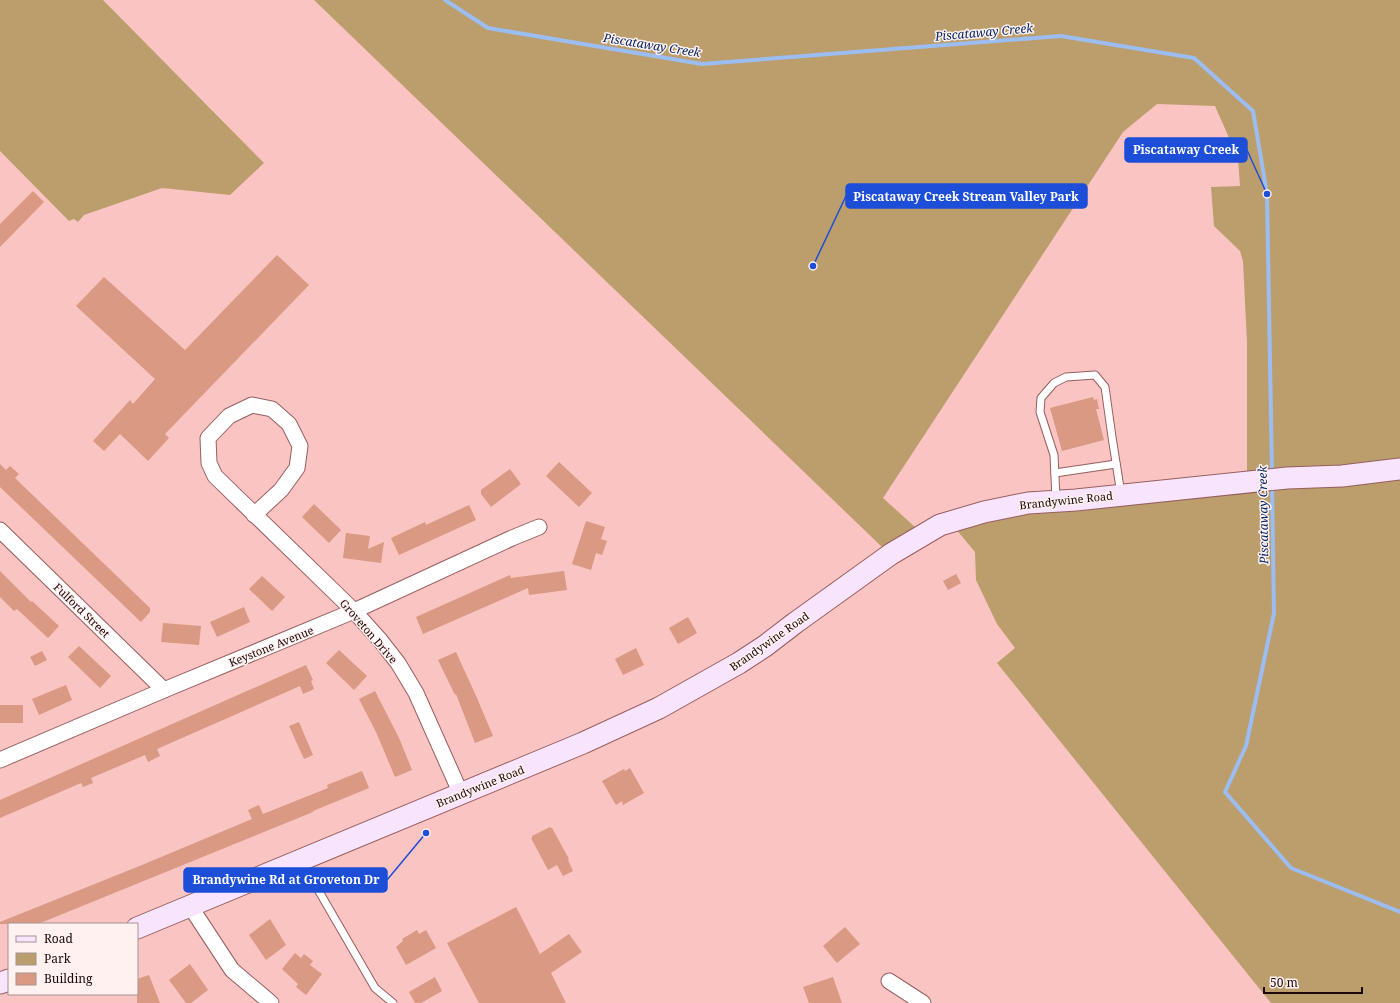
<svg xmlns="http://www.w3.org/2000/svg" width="1400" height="1003" viewBox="0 0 1400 1003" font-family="'Noto Serif',serif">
	<rect width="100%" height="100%" fill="#fac4c3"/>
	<g fill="#bb9e6c">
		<path d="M0,0H103L264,163L230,195L162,188L84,215L78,222L74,219L69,221L0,151Z"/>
		<path d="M314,0H1400V1003H1271L997,663L1015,648L997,624L976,580L975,552L955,528L1001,513L1247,490V343L1243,261L1240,251L1214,226L1211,187L1240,186L1238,158L1215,106L1157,104L1123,132L883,498L915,527L882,547Z"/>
	</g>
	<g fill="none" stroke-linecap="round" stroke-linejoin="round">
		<g stroke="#9cbdf2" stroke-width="4">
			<path d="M445,0L488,28L702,64L1061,36L1194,58L1253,111L1267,194L1272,473"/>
			<path d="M1272,486L1274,613L1246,746L1225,792L1291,868L1400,912"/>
		</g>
	</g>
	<g fill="#d99982">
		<path d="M33,191L44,202L0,247V224Z"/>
		<path d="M277,255L309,285L165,434L169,438L148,461L120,434L104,451L93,441L130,400L133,404L155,379L76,306L104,277L185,350Z"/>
		<path d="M1093,397L1094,400L1097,399L1099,409H1096L1104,440L1062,451L1050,408Z"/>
		<path d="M559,462L592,493L579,507L546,476Z"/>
		<path d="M0,464L6,470L10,466L19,474L15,478L150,608V612L141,622L0,487Z"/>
		<path d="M510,469L521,484L491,507L481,494V490Z"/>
		<path d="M314,504L341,530L329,543L302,517Z"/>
		<path d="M469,505L476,520L399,555L391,538L425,522L426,525Z"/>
		<path d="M586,521L605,527L601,539L607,541L602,555L596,553L591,570L572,564Z"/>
		<path d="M346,533L370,536L368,549L384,542L381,563L343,558Z"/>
		<path d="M0,571L31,602L32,601L59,626L48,638L17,609L14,611L0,597Z"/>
		<path d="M564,571L567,590L529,595L528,588L423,634L416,617L510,575L511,578Z"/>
		<path d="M956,574L961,583L948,590L943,581Z"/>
		<path d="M262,576L285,597L272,611L249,589Z"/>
		<path d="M244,607L250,622L217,637L210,622Z"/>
		<path d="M688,617L697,633L678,644L669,628Z"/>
		<path d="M163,623L201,626L199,645L161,642Z"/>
		<path d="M79,646L111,676L100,688L68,657Z"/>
		<path d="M636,648L644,665L623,675L615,659Z"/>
		<path d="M339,650L367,676L354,690L326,663Z"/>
		<path d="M42,651L47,660L35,666L30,657Z"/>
		<path d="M456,652L477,698L493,736L475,743L456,694L455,695L438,660Z"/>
		<path d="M306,665L313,680L311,681L314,689L303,694L300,686L157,749L160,756L148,762L145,755L91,778L93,783L83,787L81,783L0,818V800Z"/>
		<path d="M66,685L72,700L39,715L32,699Z"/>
		<path d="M375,691L399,738L412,770L395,777L376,732L359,699Z"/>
		<rect x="0" y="705" width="23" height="18"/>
		<path d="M299,722L313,755L304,759L289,726Z"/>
		<path d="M630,768L644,793L623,805L622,801L616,805L602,781L624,769L625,771Z"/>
		<path d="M362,771L369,788L313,811V812L38,924H0V922L142,865L252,819L248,810L259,805L263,814L328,788L327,785Z"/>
		<path d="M550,827L551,828H552L569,859L568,860L573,871L563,876L557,865L548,870L531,838H532V836Z"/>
		<path d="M516,907L540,954L569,934L582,952L551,973L566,1003H479L447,943Z"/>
		<path d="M270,919L286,945L266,960L249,935Z"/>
		<path d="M845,927L860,944L837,963L823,946Z"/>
		<path d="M417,930L419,934L426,930L436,948L406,965L396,947L403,941L402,939Z"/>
		<path d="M295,953L301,958L304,954L313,961L310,965L322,974L306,995L296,987L298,984L282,969Z"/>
		<path d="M190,964L208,990L191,1003H186L169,980Z"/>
		<path d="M149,975L160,1003H137V979Z"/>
		<path d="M435,977L442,991L421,1003H415L409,992Z"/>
		<path d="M833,977L842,1003H809L803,987Z"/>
	</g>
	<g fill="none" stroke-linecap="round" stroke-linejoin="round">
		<defs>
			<g id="service">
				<path d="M1055,473L1116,464"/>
				<path d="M1056,499L1054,455L1040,412L1041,398L1054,383L1066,377L1095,375L1105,387L1112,437L1121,494"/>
				<path d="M302,862L375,988L393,1003"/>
			</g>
			<g id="minor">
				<path d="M254,515L281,490L297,468L300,446L289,424L272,409L252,405L229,416L208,438L209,463L215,476L354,611L380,640L398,663L416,693L461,794"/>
				<path d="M0,530L164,690"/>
				<path d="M0,760L164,690L354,611L512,538L539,527"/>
				<path d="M190,906L232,970L271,1003"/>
				<path d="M889,981L923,1003"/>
			</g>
			<g id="secondary">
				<path d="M137,928L583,743L659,708L739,663L765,646L795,623L891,554L940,525L984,512L1028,503L1076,500L1287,478L1342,476L1400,469"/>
				<path d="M0,983L9,980"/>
			</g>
		</defs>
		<use href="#service" stroke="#985e5e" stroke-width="9"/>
		<use href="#minor" stroke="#985e5e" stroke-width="17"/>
		<use href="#secondary" stroke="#985e5e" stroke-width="23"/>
		<use href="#service" stroke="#fff" stroke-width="7"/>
		<use href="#minor" stroke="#fff" stroke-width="15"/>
		<use href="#secondary" stroke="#f8e5fd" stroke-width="21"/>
	</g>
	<g text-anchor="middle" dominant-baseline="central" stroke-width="3" stroke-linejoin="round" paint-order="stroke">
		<g font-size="11" fill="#1c0607" stroke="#fff1f0">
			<text transform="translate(1066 500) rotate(-6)">Brandywine Road</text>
			<text transform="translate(82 610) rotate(44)">Fulford Street</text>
			<text transform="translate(369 631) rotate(49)">Groveton Drive</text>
			<text transform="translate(769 641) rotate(-35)">Brandywine Road</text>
			<text transform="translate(271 646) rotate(-22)">Keystone Avenue</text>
			<text transform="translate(480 786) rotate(-22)">Brandywine Road</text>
		</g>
		<g font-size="12" font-style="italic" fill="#042865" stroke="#fff1f0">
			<text transform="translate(984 32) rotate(-5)">Piscataway Creek</text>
			<text transform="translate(652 45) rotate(9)">Piscataway Creek</text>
			<text transform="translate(1263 515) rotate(-91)">Piscataway Creek</text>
		</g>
	</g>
	<path fill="none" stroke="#1d4ed8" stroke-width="1.5" d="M1267 194L1247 150M813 266L846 196M426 833L387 880"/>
	<g fill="#1d4ed8" stroke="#fff1f0" stroke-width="1.5">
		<circle cx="1267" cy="194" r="4"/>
		<circle cx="813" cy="266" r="4"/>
		<circle cx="426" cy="833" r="4"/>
	</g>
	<g fill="#1d4ed8" stroke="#1d4ed8" stroke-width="1.5">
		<rect x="1125" y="138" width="122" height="24" rx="4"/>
		<rect x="846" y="184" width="241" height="24" rx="4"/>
		<rect x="184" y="868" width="203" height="24" rx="4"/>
	</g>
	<g font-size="12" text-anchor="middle" font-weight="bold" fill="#fff">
		<text x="1186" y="154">Piscataway Creek</text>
		<text x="966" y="201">Piscataway Creek Stream Valley Park</text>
		<text x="286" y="884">Brandywine Rd at Groveton Dr</text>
	</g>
	<rect x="8" y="923" width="130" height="72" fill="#fff1f0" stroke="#a49393"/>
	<rect x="16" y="936" width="20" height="6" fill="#f8e5fd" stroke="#a49393"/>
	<text x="44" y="943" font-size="12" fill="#1c0607">Road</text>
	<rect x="16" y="953" width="20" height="12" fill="#bb9e6c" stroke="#a49393"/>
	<text x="44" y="963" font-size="12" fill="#1c0607">Park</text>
	<rect x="16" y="973" width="20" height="12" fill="#d99982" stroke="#a49393"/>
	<text x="44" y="983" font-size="12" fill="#1c0607">Building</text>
	<path d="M1264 987v6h98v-6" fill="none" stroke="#1c0607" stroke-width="2"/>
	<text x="1270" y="987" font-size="12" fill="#1c0607" stroke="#fff1f0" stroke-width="3" paint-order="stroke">50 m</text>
</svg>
